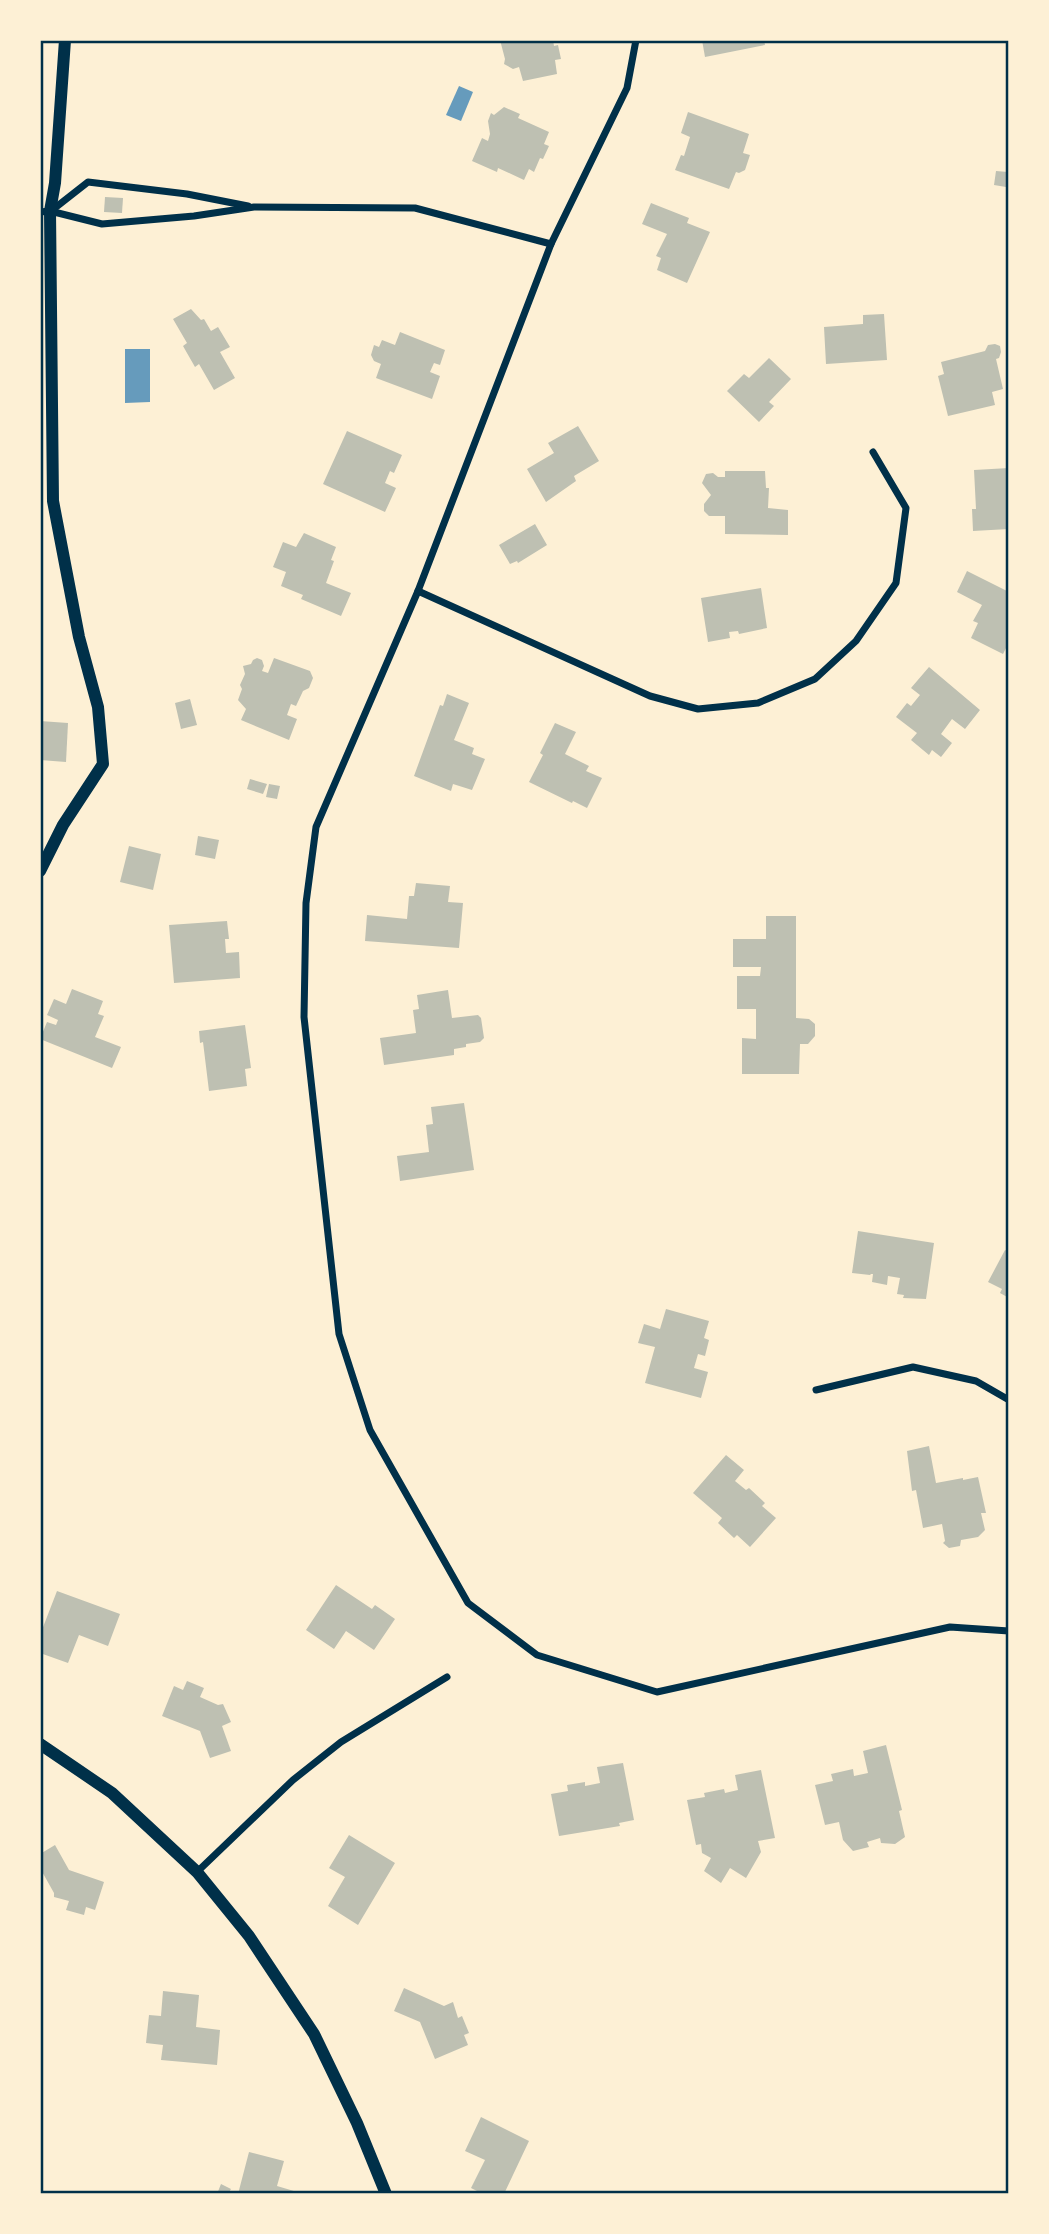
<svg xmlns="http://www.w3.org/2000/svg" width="1049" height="2234" viewBox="0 0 1049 2234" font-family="'Alegreya Sans',sans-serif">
	<rect width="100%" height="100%" fill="#fdf0d5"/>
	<g fill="#669bbc">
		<path d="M459,86L473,92L461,121L446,115Z"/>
		<path d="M125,349H150V402L125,403Z"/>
	</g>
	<g fill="#bec0b2">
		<path d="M500,40H553L554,46L558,45L561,59L555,60L557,74L523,81L519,67L513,69L504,64L505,59Z"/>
		<path d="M702,40H764L765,45L705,57Z"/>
		<path d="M504,107L520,114L518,118L549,132L544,144L549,146L543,159L540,158L534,172L529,169L524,180L498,168L497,172L472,161L482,138L488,141L490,134L488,121L491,113L494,115Z"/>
		<path d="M688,112L749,134L743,153L750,155L745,170L739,173L736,172L729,189L675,170L681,155L684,156L690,137L681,133Z"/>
		<path d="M996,171L1008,172L1006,187L994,185Z"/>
		<path d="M105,197L123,198L122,213L104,212Z"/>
		<path d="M651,203L689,218L687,223L710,232L687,283L657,270L661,258L656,256L667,234L642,224Z"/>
		<path d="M191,309L201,320L204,319L211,331L218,327L230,347L220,352L235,378L214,390L199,364L195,367L183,346L187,343L173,319Z"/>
		<path d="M884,314L887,360L826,364L824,327L863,324V315Z"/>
		<path d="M400,332L445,350L440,365L434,363L430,372L440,376L432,399L376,378L381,364L374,361L371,355L374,345L379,347L382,340L395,345Z"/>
		<path d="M995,344L1000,346L1001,352L999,358L996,359L1003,389L992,392L995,405L948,416L938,376L944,374L941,362L985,351L988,345Z"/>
		<path d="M769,358L791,379L769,402L774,406L759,422L727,391L744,374L749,378Z"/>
		<path d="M578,426L599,461L574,476L576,481L546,502L527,469L554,453L548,443Z"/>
		<path d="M347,431L402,455L394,473L390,471L385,483L396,488L385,512L323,484Z"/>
		<path d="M1009,468V529L973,531L972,509H976L974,470Z"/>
		<path d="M725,471H765L766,488H769L768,508L788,510V535L725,534V516H709L704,511V504L711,495L702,483L706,474L713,473L718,477H725Z"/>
		<path d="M535,524L547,545L518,563L517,561L510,564L499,545Z"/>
		<path d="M304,533L336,547L331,560L334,561L326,583L351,593L341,616L301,599L303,595L281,586L286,572L273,567L283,542L296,547Z"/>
		<path d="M967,571L1009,592V642L1003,654L971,638L978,623L973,621L982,605L957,592Z"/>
		<path d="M761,588L767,628L739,634L738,631L729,632L730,638L708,642L701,598Z"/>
		<path d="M257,658L262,660L264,666L262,671L268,673L274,658L310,671L313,678L309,688L303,691L296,706L291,704L287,715L297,719L289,740L241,720L246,709L238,700L242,689L240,685L245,674L243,666L251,664L253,660Z"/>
		<path d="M929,667L980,710L965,729L952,719L941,734L952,743L941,757L932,750L929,755L911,740L917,733L896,717L907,703L911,706L920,695L911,688Z"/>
		<path d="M447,694L469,703L454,740L474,748L472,754L485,759L472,790L453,784L451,791L414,776L440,705L443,706Z"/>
		<path d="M190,699L197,725L181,729L175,703Z"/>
		<path d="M40,721L68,723L66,762L40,760Z"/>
		<path d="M555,723L576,732L565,754L589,766L586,771L602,778L587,808L573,801L572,803L529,782L543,755L540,753Z"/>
		<path d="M250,779L267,784L263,794L247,789Z"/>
		<path d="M269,784L280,786L277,799L266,797Z"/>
		<path d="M198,836L219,840L215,859L195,855Z"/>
		<path d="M129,846L161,854L153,890L120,882Z"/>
		<path d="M416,883L450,886L448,902L463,903L459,948L365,941L367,915L407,919L409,896H414Z"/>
		<path d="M766,916H796V1018L809,1019L815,1024V1036L808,1044H800L799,1074H742V1038L756,1039V1009H737V976H760L761,967H733V939H766Z"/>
		<path d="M227,921L229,939H225L226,953L239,952L240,978L174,983L169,925Z"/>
		<path d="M72,989L103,1001L98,1014L104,1016L95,1037L121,1047L112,1068L40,1039L47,1022L56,1025L58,1020L47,1015L54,999L66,1004Z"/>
		<path d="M448,990L452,1018L478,1015L481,1018L484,1038L480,1042L466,1044V1047L454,1049V1055L384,1065L380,1038L416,1033L413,1010L419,1009L417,995Z"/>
		<path d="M245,1025L251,1068L245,1069L247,1086L209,1091L203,1042L200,1043L199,1031Z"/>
		<path d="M464,1103L474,1170L400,1181L397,1156L429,1152L426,1125L433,1124L431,1107Z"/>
		<path d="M858,1231L934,1243L926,1299L903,1298L904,1295L897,1294L900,1278L888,1276L887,1285L872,1282L873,1274H871L870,1275L852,1273Z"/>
		<path d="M1005,1250L1009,1252V1298L1000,1293L1002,1289L988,1282Z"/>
		<path d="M666,1309L709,1321L704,1338L709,1340L705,1356L698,1354L694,1368L708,1372L701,1398L645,1383L655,1347L638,1343L644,1324L660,1329Z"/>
		<path d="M929,1446L936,1483L963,1478V1480L978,1477L986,1513H981L985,1530L978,1537L961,1540L960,1546L949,1548L943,1543L945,1541L942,1524L923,1528L916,1490L912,1491L907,1451Z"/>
		<path d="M726,1455L744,1470L735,1481L746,1490L749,1488L765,1503L762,1506L776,1518L750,1547L737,1535L734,1538L718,1523L722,1518L693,1493Z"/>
		<path d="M336,1585L372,1609L375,1605L395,1619L374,1650L346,1631L334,1649L306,1630Z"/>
		<path d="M57,1591L120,1614L108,1646L79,1635L68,1663L40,1653V1635Z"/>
		<path d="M187,1681L204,1688L200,1697L218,1705L223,1704L231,1722L222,1726L231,1751L210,1758L200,1731L162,1716L174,1686L183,1690Z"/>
		<path d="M886,1745L902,1810L899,1811L905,1837L895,1844L881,1843L880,1838L867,1842L869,1847L853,1851L843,1840L839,1822L825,1825L815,1785L833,1781L831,1774L853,1769L854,1776L868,1773L863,1751Z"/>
		<path d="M623,1763L634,1820L619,1823L620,1826L559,1836L551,1794L568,1791L567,1785L585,1782V1786L600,1783L597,1767Z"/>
		<path d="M761,1770L775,1838L758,1841L761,1852L746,1878L730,1868L721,1883L704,1871L711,1858L702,1853L701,1844L696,1845L687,1800L705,1797L704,1793L724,1789L725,1793L738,1790L735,1775Z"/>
		<path d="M349,1835L395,1863L358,1925L328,1906L345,1877L329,1868Z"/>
		<path d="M55,1845L69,1870L104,1882L95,1910L86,1907L84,1915L66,1910L69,1901L54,1897V1893L40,1868V1854Z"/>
		<path d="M404,1988L444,2006L453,2002L458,2018L462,2016L469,2033L464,2035L468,2045L435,2059L420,2022L394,2011Z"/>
		<path d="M163,1991L199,1995L196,2027L220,2030L217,2065L161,2060L163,2045L146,2043L149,2015L161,2016Z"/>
		<path d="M481,2117L529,2141L504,2194H483L471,2188L485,2160L465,2151Z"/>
		<path d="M249,2152L284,2161L277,2186L304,2194H238Z"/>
		<path d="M221,2184L231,2189L228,2194H217Z"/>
	</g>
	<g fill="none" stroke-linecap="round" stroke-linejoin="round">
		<g stroke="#003049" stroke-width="7">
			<path d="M636,40L627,88L551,244L418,591L316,827L306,903L304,1017L339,1334L370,1430L468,1603L537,1655L657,1692L950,1627L1009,1631"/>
			<path d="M51,211L88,182L187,194L248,206"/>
			<path d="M40,212L50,211L102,224L194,216L254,207L415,208L551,244"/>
			<path d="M418,591L650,696L698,709L758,703L815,679L856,641L896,583L906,508L873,452"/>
			<path d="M816,1390L913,1367L976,1381L1009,1400"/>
			<path d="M197,1872L293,1780L341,1742L447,1677"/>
		</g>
		<g stroke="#003049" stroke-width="12">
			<path d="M40,871L63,825L103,764L98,707L79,637L53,501L50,211L55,183L65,40"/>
			<path d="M40,1744L112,1793L197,1872L249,1936L314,2034L357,2123L386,2194"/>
		</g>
	</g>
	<rect width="1049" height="2234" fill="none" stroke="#fdf0d5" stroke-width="84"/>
	<rect x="42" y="42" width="965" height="2150" fill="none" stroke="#003049" stroke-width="2.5"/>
</svg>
